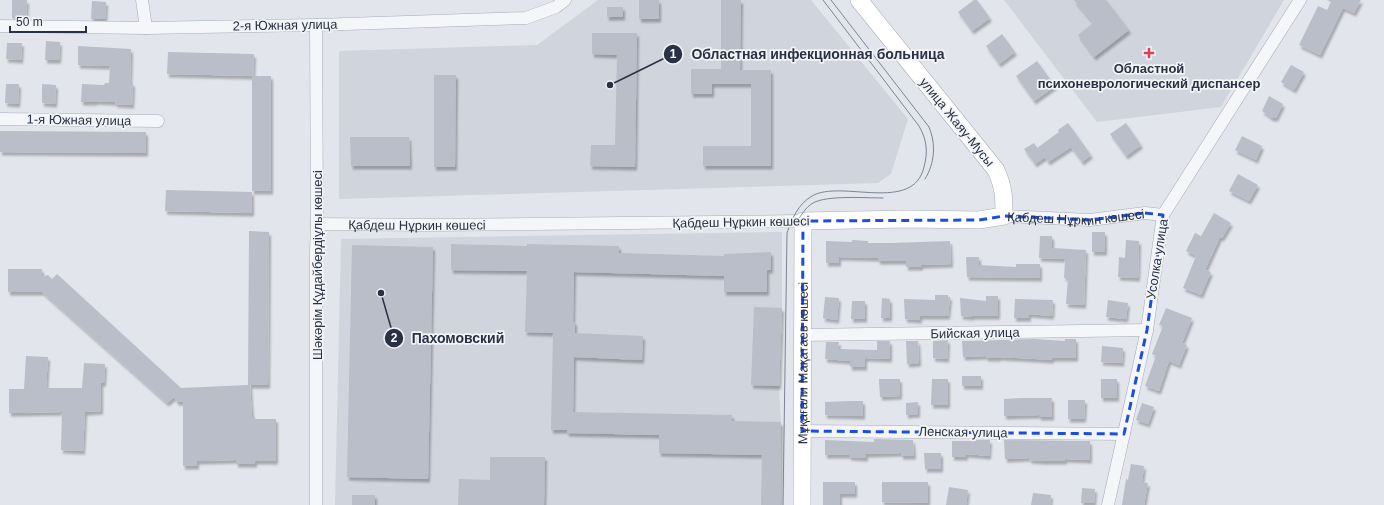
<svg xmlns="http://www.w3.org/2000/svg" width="1384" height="505" viewBox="0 0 1384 505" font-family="Arial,sans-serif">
	<defs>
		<filter id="shadow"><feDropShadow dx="2" dy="3.5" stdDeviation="1" flood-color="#0004"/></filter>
	</defs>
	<rect width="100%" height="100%" fill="#e2e5eb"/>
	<g fill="#d0d4dd">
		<path d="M598,0H811L908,119L891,174L878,183L339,199V51L537,45Z"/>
		<path d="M1004,0H1284L1221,107L1097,122Z"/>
		<path d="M782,232V308L779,386L781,422L780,505H335L341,239Z"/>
	</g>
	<g fill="#b9bec9" filter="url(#shadow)">
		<path d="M12,0H27L26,18H12Z"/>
		<rect x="639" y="0" width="20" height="19"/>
		<path d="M721,0H741L740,70H771V166H703V146H751V84H712V94H691V69H721Z"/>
		<path d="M974,0H977L990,18L972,31L958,12Z"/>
		<path d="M1074,0H1106L1129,30L1094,57L1078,35L1093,23Z"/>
		<path d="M1327,0H1361L1354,13L1343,8L1320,55L1299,45L1318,6L1327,10L1331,2Z"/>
		<path d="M92,1L106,2L105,19H91Z"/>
		<rect x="607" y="7" width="16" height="10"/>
		<path d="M592,33H637L635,167L590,166L591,145H615L617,55L592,54Z"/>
		<path d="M1002,34L1015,52L999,64L986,46Z"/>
		<path d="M46,41L60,42L59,60H45Z"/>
		<path d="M7,43H22L21,60L6,59Z"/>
		<path d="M78,46L131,49L130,83H133L132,105L115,104V102L95,101V102H81L82,84L104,85L105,83H109L110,66L78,65Z"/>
		<path d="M168,52L254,54L253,76L167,74Z"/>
		<path d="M1037,61L1055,86L1034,101L1016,76Z"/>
		<path d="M1291,65L1304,72L1294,90L1281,82Z"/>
		<path d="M434,75H456L455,167H434Z"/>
		<rect x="252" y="76" width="19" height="115"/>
		<path d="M6,84H19L18,104L5,103Z"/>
		<path d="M42,84L56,85L55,104L42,103Z"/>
		<path d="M1269,96L1283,104L1276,118H1272L1262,111Z"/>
		<path d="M1068,123L1091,155L1082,162L1071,147L1048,162L1045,157L1035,164L1024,149L1034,143L1037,148L1059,132L1058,130Z"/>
		<path d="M1126,123L1141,145L1126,156L1110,134Z"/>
		<path d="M0,131L146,132V153L0,152Z"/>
		<path d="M1242,136L1262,146L1256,160L1235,150Z"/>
		<path d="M350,137H409L410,166H351Z"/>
		<path d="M1238,174L1258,185L1249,201L1229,191Z"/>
		<path d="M166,190L252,192V213L165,211Z"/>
		<path d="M1214,213L1231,223L1222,238L1220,237L1205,270L1211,272L1201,295L1183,288L1196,256L1186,251L1195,233L1201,236Z"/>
		<path d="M249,231L269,232L268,385H250L252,417H255V419H276V461H255V464H236V460L197,461V466H183V402H177L174,397L167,403L42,292H8V269H42V277L48,275L52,279L57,274L181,388L248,385Z"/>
		<rect x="1092" y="232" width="13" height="20"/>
		<path d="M1040,236H1052V248L1086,250L1084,305L1066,304L1068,278H1064L1065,259L1039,258Z"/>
		<path d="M852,240L868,241V243H891L950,241L951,264L921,265V267H906V261H878V258L839,257V263H826V241L852,242Z"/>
		<path d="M1126,240L1139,241L1138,278L1118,277L1119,257L1125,258Z"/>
		<path d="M451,244L527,246V244L619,246V253L724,256V254L771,252V270H767V292H724V276L574,272L573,322H575V333L643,336L642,360L574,357L573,412L732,415V421L781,422L780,505H761L762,455L659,453V435L567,433V430H551L553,333L525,332L527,271L451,270Z"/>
		<path d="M352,245L433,247L428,479L347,477Z"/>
		<path d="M966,257H979V265L1016,267V264H1040V278L967,277Z"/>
		<path d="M935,295H948V297H950L948,316H920V320L905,319L904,299L935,300Z"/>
		<path d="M986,296H998V316H972V317L961,316L960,298L986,301Z"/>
		<path d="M825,297L839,298L837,320L823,318Z"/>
		<path d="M882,298L890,299V318H881Z"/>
		<path d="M1015,299L1053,300L1052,316L1029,314V318H1014Z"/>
		<path d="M1108,300L1128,303L1126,319L1106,317Z"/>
		<path d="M852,301H865V319H851Z"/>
		<path d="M754,307L782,308L779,386L751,385Z"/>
		<path d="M1166,308L1192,318L1182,343L1187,345L1179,365L1169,361L1159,391L1145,386L1156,356L1152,354L1163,326L1159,325Z"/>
		<path d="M1035,339L1065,341V339H1076V358H1052V360L999,357V358H986V356L963,357L962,341Z"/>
		<path d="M948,340L947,359L933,358V341Z"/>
		<path d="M877,341H890V359L865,358V367H850V361L825,359L826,342H839L838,349L877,350Z"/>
		<path d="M906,341H918L919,363L907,364Z"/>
		<path d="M1102,346L1123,348L1122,363L1101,362Z"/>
		<path d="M26,356L48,357L46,388H82L84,363L105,364L104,383H101V411L85,412L83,451L61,450L62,412L9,413V389H24Z"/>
		<rect x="962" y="376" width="19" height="10"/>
		<path d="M879,379H900V396L880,397Z"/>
		<path d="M932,379H948V405H931Z"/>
		<rect x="1101" y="379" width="16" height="19"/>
		<path d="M1022,398H1052V417H1039V415L1004,416V399Z"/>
		<path d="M1068,400H1085L1084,419H1068Z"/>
		<path d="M850,401H863V416L825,415V402Z"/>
		<path d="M918,402V414L906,415V403Z"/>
		<path d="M1142,403L1154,407L1148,424L1136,420Z"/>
		<path d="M874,439L913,440L914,456H901V453L866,454V458L849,457V455H825V440L874,442Z"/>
		<path d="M976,440H990L989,456L966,454V457H952V441H976Z"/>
		<path d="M1004,440L1090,441V460L1065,459V461H1043L1029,460L1030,458L1005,459Z"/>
		<path d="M924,453H941V469H925Z"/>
		<path d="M490,457H545L544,505H458L459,479L490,480Z"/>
		<path d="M1131,464L1144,466L1142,482L1148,483L1144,505H1122L1126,479L1128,480Z"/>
		<path d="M823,482H855V494H840V505H823Z"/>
		<path d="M882,482H928V503L882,502Z"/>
		<path d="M949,487L968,490L966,505H946Z"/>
		<path d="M1082,488L1095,489L1094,503H1081Z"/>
		<path d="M1033,493L1051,495L1050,505H1031Z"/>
		<rect x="352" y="495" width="23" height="10"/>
	</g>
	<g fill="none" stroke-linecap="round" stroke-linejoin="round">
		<defs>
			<g id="street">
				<path d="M142,0L146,28"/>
				<path d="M0,26L146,28L316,25L526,18L556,7L565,0"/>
				<path d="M0,119L158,121"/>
				<path id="s1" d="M1004,216L1090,220L1145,213L1163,215"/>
				<path id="s2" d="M317,224L430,225L803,221"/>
				<path d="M803,335L1147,330"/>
				<path d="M802,431L1124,434"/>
				<path d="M316,505V252L317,224L316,25"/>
				<path d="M1108,505L1147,330L1163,215L1300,0"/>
			</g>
			<g id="secondary">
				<path id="s3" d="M802,505L803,221L906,219L979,220L1004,216C1004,197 1004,188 996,170L859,0"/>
			</g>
		</defs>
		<use href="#street" stroke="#a7acb6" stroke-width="13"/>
		<use href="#secondary" stroke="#a7acb6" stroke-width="18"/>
		<use href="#street" stroke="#f5f6f9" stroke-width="12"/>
		<use href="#secondary" stroke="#fff" stroke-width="17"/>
		<g stroke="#7b8495" stroke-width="1">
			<path d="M831,0L929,127C936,144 935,163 925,179"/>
			<path d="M797,222C801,215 806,207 813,203C827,195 866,198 883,198"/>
			<path d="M783,505L787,233C792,219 798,204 812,196C841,179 913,214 924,167C928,152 927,140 919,126L823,0"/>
		</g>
	</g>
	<path fill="none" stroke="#1d4ed8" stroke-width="3" stroke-dasharray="8 5" stroke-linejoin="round" d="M1145,213L1163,215L1147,330L1124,434L802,431L803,221L979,220L1004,216L1090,220Z"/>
	<path fill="#d54252" stroke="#f2f4f8" stroke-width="1.5" d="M1147 47h4v4h4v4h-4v4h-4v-4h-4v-4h4z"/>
	<g text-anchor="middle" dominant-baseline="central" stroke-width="3.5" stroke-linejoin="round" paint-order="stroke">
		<g font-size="13" fill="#293244" stroke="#f2f4f8">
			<text transform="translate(285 25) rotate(-1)">2-я Южная улица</text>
			<text transform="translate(79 120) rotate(1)">1-я Южная улица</text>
			<text transform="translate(957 122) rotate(51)">улица Жаяу-Мусы</text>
			<text stroke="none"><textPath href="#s1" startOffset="72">Қабдеш Нұркин көшесі</textPath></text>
			<text transform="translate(741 222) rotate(-1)">Қабдеш Нұркин көшесі</text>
			<text stroke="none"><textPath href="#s2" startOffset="100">Қабдеш Нұркин көшесі</textPath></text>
			<text transform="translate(1157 259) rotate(-81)">Усолка улица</text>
			<text transform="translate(317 265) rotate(-90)">Шәкәрім Құдайбердіұлы көшесі</text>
			<text transform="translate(975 333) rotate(-1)">Бийская улица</text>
			<text stroke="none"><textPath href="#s3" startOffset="142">Мұқағали Мақатаев көшесі</textPath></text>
			<text transform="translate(963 432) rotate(1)">Ленская улица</text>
		</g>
		<g font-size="13" font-weight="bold" fill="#293244" stroke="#f2f4f8">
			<text x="1149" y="68">Областной<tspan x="1149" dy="15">психоневрологический диспансер</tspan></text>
		</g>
	</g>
	<path fill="none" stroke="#293244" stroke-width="1.5" d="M610 85L673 54M381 293L394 338"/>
	<g fill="#293244" stroke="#f2f4f8" stroke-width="1.5">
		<circle cx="610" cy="85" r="4"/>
		<circle cx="381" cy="293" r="4"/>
		<circle cx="673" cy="54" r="10"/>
		<circle cx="394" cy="338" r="10"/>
	</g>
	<g font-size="12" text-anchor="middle" font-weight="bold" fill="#fff">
		<text x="673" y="58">1</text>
		<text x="394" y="342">2</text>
	</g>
	<g font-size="14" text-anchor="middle" font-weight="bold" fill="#293244" stroke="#f2f4f8" stroke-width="3.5" stroke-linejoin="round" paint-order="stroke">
		<text x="818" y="59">Областная инфекционная больница</text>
		<text x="458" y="343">Пахомовский</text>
	</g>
	<path d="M10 26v6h76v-6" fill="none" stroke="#293244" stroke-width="2"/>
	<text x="16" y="26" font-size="12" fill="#293244" stroke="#f2f4f8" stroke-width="3" paint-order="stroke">50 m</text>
</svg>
